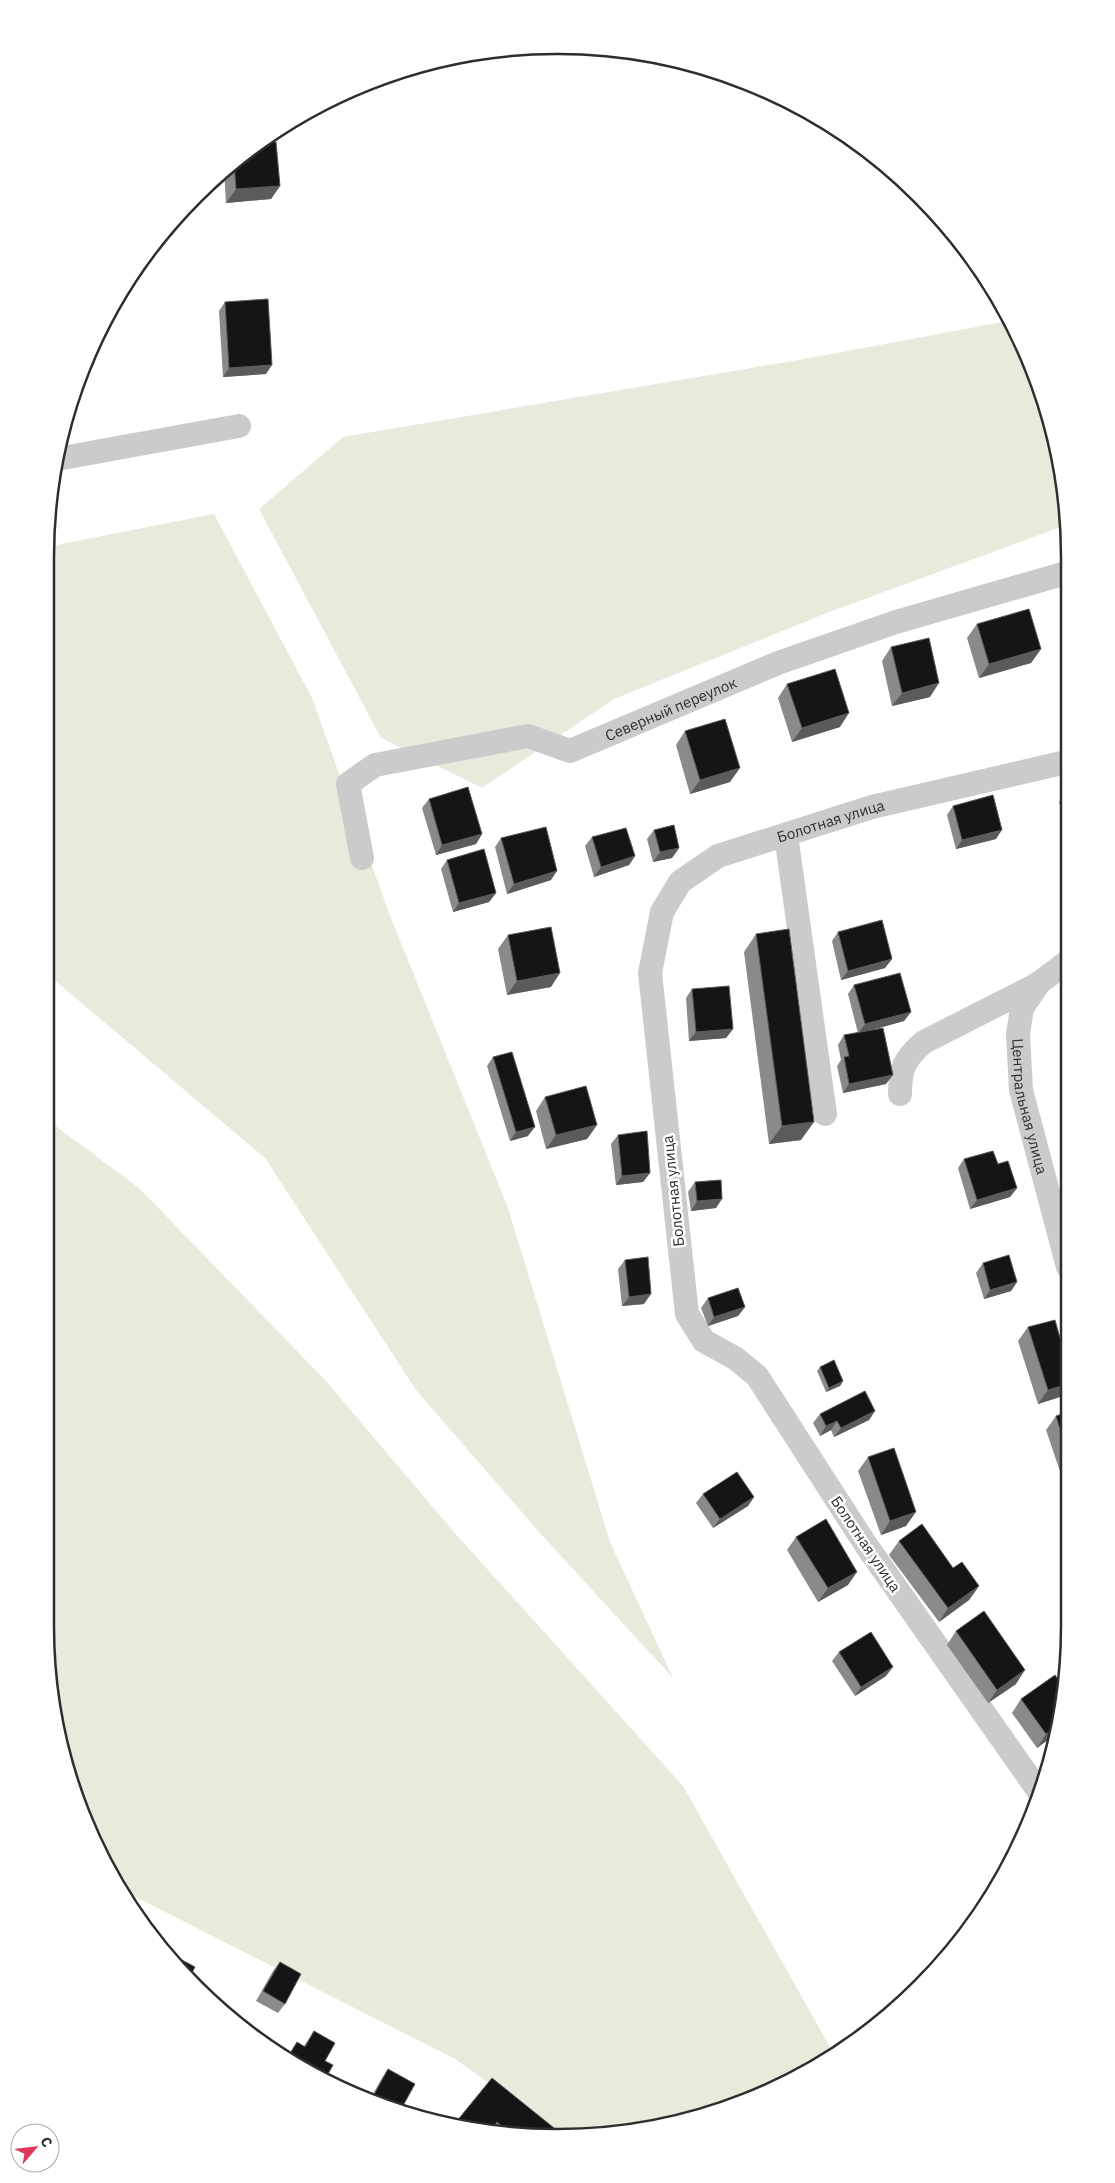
<svg xmlns="http://www.w3.org/2000/svg" width="1115" height="2183" viewBox="0 0 1115 2183" font-family="'IBM Plex Sans',sans-serif">
	<rect width="100%" height="100%" fill="#fff"/>
	<g fill="#e6ebdc">
		<path d="M1008,321L1031,362L1066,490V525L832,611L614,699L482,788L381,738L259,509L343,437L810,358Z"/>
		<path d="M214,514L312,698L389,913L508,1208L610,1542L673,1678L539,1532L416,1390L265,1158L59,984L46,976V547Z"/>
		<path d="M45,1118L139,1188L326,1381L453,1531L683,1786L835,2056L784,2085L690,2120L624,2134L563,2136L455,2059L118,1888L72,1790L55,1725L45,1626Z"/>
	</g>
	<g fill="none" stroke-linecap="round" stroke-linejoin="round">
		<g stroke="#cbcbcb" stroke-width="24">
			<path d="M57,459L239,426"/>
			<path d="M786,835L825,1114"/>
			<path id="s1" d="M362,858L348,784L375,765L528,736L570,751L778,663L896,622L1066,573"/>
			<path id="s2" d="M1067,962L1039,983L1022,1008L1018,1034L1021,1090L1068,1267"/>
			<path d="M900,1094C900,1069 904,1059 924,1042L1036,985"/>
			<path id="s3" d="M1040,1793L866,1545L757,1376L735,1358L704,1341L687,1314L650,973L662,912L680,882L718,856L872,807L1066,762"/>
		</g>
	</g>
	<g fill="#8a8a8a">
		<path d="M261,143L280,186L271,199L226,203L224,169Z"/>
		<path d="M225,302L266,374L223,377L219,311Z"/>
		<path d="M977,624L1041,649L1031,663L979,678L967,638Z"/>
		<path d="M891,647L930,697L892,706L882,661Z"/>
		<path d="M787,684L840,727L792,742L778,698Z"/>
		<path d="M685,731L730,782L690,794L676,745Z"/>
		<path d="M1066,791L1067,830L1059,802Z"/>
		<path d="M429,799L482,834L476,844L436,855L422,808Z"/>
		<path d="M953,806L996,839L956,849L947,815Z"/>
		<path d="M654,830L679,848L672,858L653,862L647,839Z"/>
		<path d="M592,837L635,856L629,865L594,877L585,846Z"/>
		<path d="M501,838L551,880L507,894L495,847Z"/>
		<path d="M447,860L496,893L489,902L453,912L441,869Z"/>
		<path d="M838,932L892,959L885,968L841,980L832,941Z"/>
		<path d="M756,934L801,1140L769,1144L744,952Z"/>
		<path d="M508,935L551,987L507,995L498,949Z"/>
		<path d="M854,985L911,1012L904,1021L874,1029L886,1084L843,1093L837,1066L841,1060L838,1045L844,1035L858,1033L848,994Z"/>
		<path d="M692,989L733,1029L726,1038L689,1041L686,998Z"/>
		<path d="M493,1057L528,1136L510,1141L487,1066Z"/>
		<path d="M545,1097L597,1125L587,1139L546,1149L536,1111Z"/>
		<path d="M618,1135L650,1173L643,1182L616,1185L611,1144Z"/>
		<path d="M964,1159L998,1164L1017,1188L1010,1197L970,1209L958,1168Z"/>
		<path d="M695,1182L716,1208L691,1211L688,1192Z"/>
		<path d="M625,1260L644,1304L622,1306L618,1269Z"/>
		<path d="M983,1263L1017,1282L1011,1291L984,1299L976,1273Z"/>
		<path d="M708,1298L745,1307L738,1316L708,1326L701,1308Z"/>
		<path d="M1028,1327L1068,1367V1389L1063,1396L1038,1404L1018,1341Z"/>
		<path d="M820,1367L843,1381L840,1386L826,1392L817,1371Z"/>
		<path d="M875,1411L869,1420L834,1437L831,1430L820,1436L813,1423L820,1414Z"/>
		<path d="M1068,1412V1495L1046,1430L1056,1416Z"/>
		<path d="M868,1457L906,1526L881,1535L858,1471Z"/>
		<path d="M703,1494L754,1497L748,1506L713,1528L696,1503Z"/>
		<path d="M796,1537L848,1585L818,1602L787,1550Z"/>
		<path d="M899,1541L953,1568L979,1586L969,1600L939,1622L889,1555Z"/>
		<path d="M956,1631L1016,1684L988,1703L947,1645Z"/>
		<path d="M839,1652L886,1676L855,1696L832,1661Z"/>
		<path d="M1064,1688L1057,1733L1037,1748L1012,1713L1021,1699Z"/>
		<path d="M997,1887L988,1903L987,1901Z"/>
		<path d="M280,1962L285,2004L278,2013L256,2001L273,1971Z"/>
		<path d="M314,2031L301,2069L286,2058L297,2042L304,2046Z"/>
		<path d="M388,2069L400,2111L369,2101L382,2078Z"/>
		<path d="M492,2078L524,2137L493,2133L491,2131L490,2132L457,2128Z"/>
	</g>
	<g fill="#5b5b5b">
		<path d="M280,186L271,199L226,203L236,189Z"/>
		<path d="M196,204L186,218L176,219L189,205Z"/>
		<path d="M272,365L266,374L223,377L229,368Z"/>
		<path d="M1041,649L1031,663L979,678L989,664Z"/>
		<path d="M939,683L930,697L892,706L902,693Z"/>
		<path d="M849,713L840,727L792,742L802,728Z"/>
		<path d="M740,768L730,782L690,794L700,780Z"/>
		<path d="M1002,830L996,839L956,849L962,840Z"/>
		<path d="M482,834L476,844L436,855L442,845Z"/>
		<path d="M679,848L672,858L653,862L660,852Z"/>
		<path d="M635,856L629,865L594,877L601,867Z"/>
		<path d="M557,871L551,880L507,894L514,884Z"/>
		<path d="M496,893L489,902L453,912L459,903Z"/>
		<path d="M892,959L885,968L841,980L848,971Z"/>
		<path d="M560,973L551,987L507,995L517,981Z"/>
		<path d="M911,1012L904,1021L858,1034L865,1024Z"/>
		<path d="M733,1029L726,1038L689,1041L696,1032Z"/>
		<path d="M893,1075L886,1084L843,1093L849,1084Z"/>
		<path d="M814,1122L801,1140L769,1144L782,1126Z"/>
		<path d="M597,1125L587,1139L546,1149L556,1135Z"/>
		<path d="M535,1127L528,1136L510,1141L516,1132Z"/>
		<path d="M650,1173L643,1182L616,1185L622,1176Z"/>
		<path d="M1017,1188L1010,1197L970,1209L977,1200Z"/>
		<path d="M722,1199L716,1208L691,1211L697,1201Z"/>
		<path d="M1017,1282L1011,1291L984,1299L990,1290Z"/>
		<path d="M651,1294L644,1304L622,1306L629,1297Z"/>
		<path d="M745,1307L738,1316L708,1326L714,1317Z"/>
		<path d="M843,1381L840,1386L826,1392L829,1388Z"/>
		<path d="M1068,1384V1389L1063,1396L1038,1404L1048,1390Z"/>
		<path d="M875,1411L869,1420L834,1437L841,1428Z"/>
		<path d="M837,1421L831,1430L820,1436L826,1426Z"/>
		<path d="M754,1497L748,1506L713,1528L720,1519Z"/>
		<path d="M916,1512L906,1526L881,1535L890,1521Z"/>
		<path d="M857,1572L848,1585L818,1602L828,1588Z"/>
		<path d="M979,1586L969,1600L939,1622L948,1608Z"/>
		<path d="M893,1667L886,1676L855,1696L861,1687Z"/>
		<path d="M1025,1670L1016,1684L988,1703L997,1690Z"/>
		<path d="M1058,1726L1057,1733L1037,1748L1046,1734Z"/>
	</g>
	<g fill="#151515" stroke="#5b5b5b">
		<path d="M276,142L280,186L236,189L234,162L261,143Z"/>
		<path d="M195,198L196,204L189,205Z"/>
		<path d="M268,299L272,365L229,368L225,302Z"/>
		<path d="M1029,609L1041,649L989,664L977,624Z"/>
		<path d="M929,638L939,683L902,693L891,647Z"/>
		<path d="M835,669L849,713L802,728L787,684Z"/>
		<path d="M725,719L740,768L700,780L685,731Z"/>
		<path d="M468,787L482,834L442,845L429,799Z"/>
		<path d="M993,795L1002,830L962,840L953,806Z"/>
		<path d="M674,825L679,848L660,852L654,830Z"/>
		<path d="M546,827L557,871L514,884L501,838Z"/>
		<path d="M626,828L635,856L601,867L592,837Z"/>
		<path d="M484,849L496,893L459,903L447,860Z"/>
		<path d="M882,920L892,959L848,971L838,932Z"/>
		<path d="M551,927L560,973L517,981L508,935Z"/>
		<path d="M789,929L814,1122L782,1126L756,934Z"/>
		<path d="M900,973L911,1012L865,1024L854,985Z"/>
		<path d="M729,986L733,1029L696,1032L692,989Z"/>
		<path d="M883,1028L893,1075L849,1084L844,1057L849,1056L844,1035Z"/>
		<path d="M512,1052L535,1127L516,1132L493,1057Z"/>
		<path d="M586,1086L597,1125L556,1135L545,1097Z"/>
		<path d="M647,1131L650,1173L622,1176L618,1135Z"/>
		<path d="M993,1151L998,1164L1008,1161L1017,1188L977,1200L964,1159Z"/>
		<path d="M721,1180L722,1199L697,1201L695,1182Z"/>
		<path d="M1009,1255L1017,1282L990,1290L983,1263Z"/>
		<path d="M648,1257L651,1294L629,1297L625,1260Z"/>
		<path d="M738,1288L745,1307L714,1317L708,1298Z"/>
		<path d="M1055,1320L1068,1367V1384L1048,1390L1028,1327Z"/>
		<path d="M834,1360L843,1381L829,1388L820,1367Z"/>
		<path d="M865,1391L875,1411L841,1428L837,1421L826,1426L820,1414Z"/>
		<path d="M1068,1412V1455L1056,1416Z"/>
		<path d="M894,1448L916,1512L890,1521L868,1457Z"/>
		<path d="M737,1472L754,1497L720,1519L703,1494Z"/>
		<path d="M826,1519L857,1572L828,1588L796,1537Z"/>
		<path d="M922,1524L953,1568L962,1562L979,1586L948,1608L899,1541Z"/>
		<path d="M984,1611L1025,1670L997,1690L956,1631Z"/>
		<path d="M871,1632L893,1667L861,1687L839,1652Z"/>
		<path d="M1055,1675L1064,1688L1058,1726L1046,1734L1021,1699Z"/>
		<path d="M169,1953L195,1967L189,1978L168,1955Z"/>
		<path d="M280,1962L301,1974L285,2004L263,1991Z"/>
		<path d="M314,2031L335,2043L325,2061L333,2065L324,2081L301,2069L287,2059L297,2042L305,2047Z"/>
		<path d="M388,2069L415,2084L400,2111L370,2102Z"/>
		<path d="M492,2078L564,2136L524,2137L514,2136L497,2122L489,2132L457,2128L452,2127Z"/>
	</g>
	<g text-anchor="middle" dominant-baseline="central" stroke-width="5" stroke-linejoin="round" paint-order="stroke">
		<g font-size="15" fill="#2e2e2e" stroke="#fff">
			<text stroke="none"><textPath href="#s1" startOffset="418">Северный переулок</textPath></text>
			<text stroke="none"><textPath href="#s3" startOffset="1204">Болотная улица</textPath></text>
			<text stroke="none"><textPath href="#s2" startOffset="165">Центральная улица</textPath></text>
			<text transform="translate(673 1191) rotate(-96)">Болотная улица</text>
			<text transform="translate(866 1544) rotate(56)">Болотная улица</text>
		</g>
	</g>
	<path d="M0 0H1115V2183H0ZM557 54H558A503 503 0 0 1 1061 557V1626A503 503 0 0 1 558 2129H557A503 503 0 0 1 54 1626V557A503 503 0 0 1 557 54Z" fill="#fff" fill-rule="evenodd"/>
	<path fill="none" stroke="#2e2e2e" stroke-width="2.5" d="M557 54H558A503 503 0 0 1 1061 557V1626A503 503 0 0 1 558 2129H557A503 503 0 0 1 54 1626V557A503 503 0 0 1 557 54Z"/>
	<g transform="translate(35 2148) rotate(62)"><circle r="24" fill="#ffffff" stroke="#ababab"/>
	<path d="M0-4L9 19L0 12L-9 19Z" fill="#dd385a"/>
	<text y="-8" font-size="14" font-weight="bold" text-anchor="middle" fill="#2e2e2e">С</text>
	</g>
</svg>
